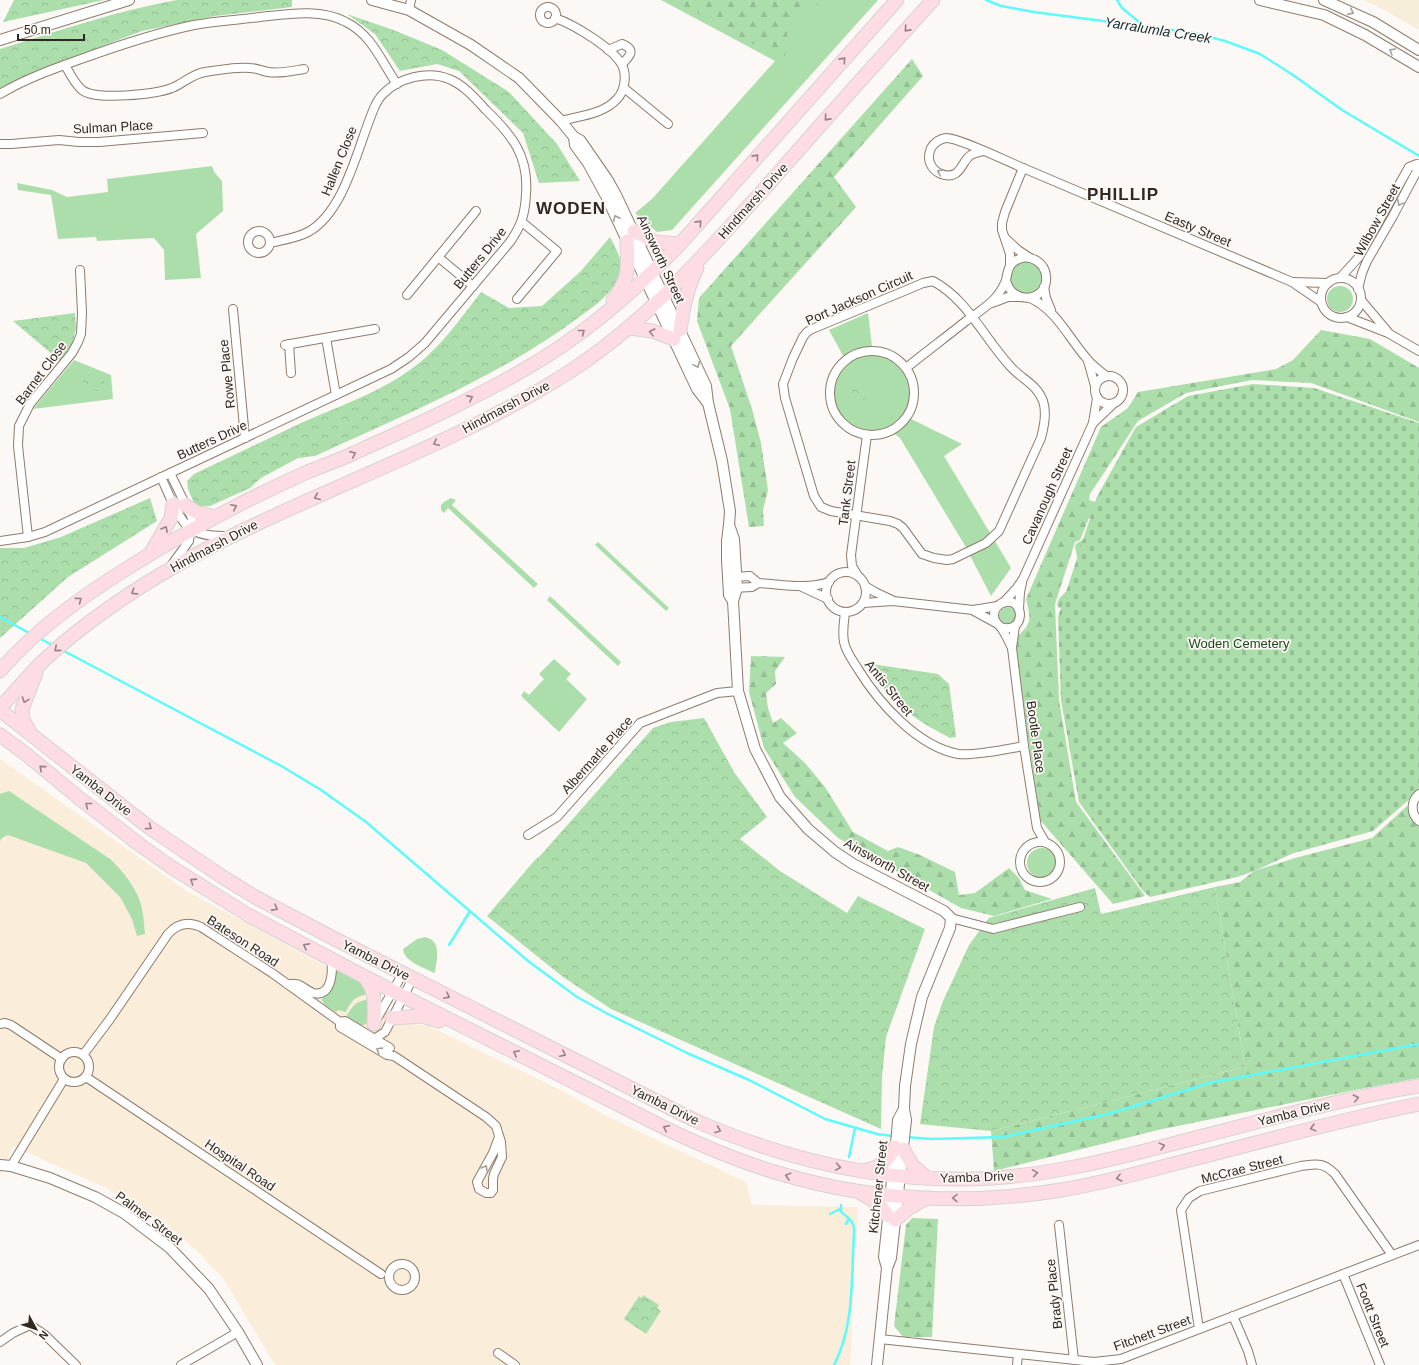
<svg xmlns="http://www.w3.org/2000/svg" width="1419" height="1365" viewBox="0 0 1419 1365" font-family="Arial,sans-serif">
	<defs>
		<pattern id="forest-firs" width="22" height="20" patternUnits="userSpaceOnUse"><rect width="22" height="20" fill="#acdeab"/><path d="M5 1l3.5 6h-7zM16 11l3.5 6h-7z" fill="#94be93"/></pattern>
		<pattern id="cemetery-stones" width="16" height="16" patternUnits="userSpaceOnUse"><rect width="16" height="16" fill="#acdeab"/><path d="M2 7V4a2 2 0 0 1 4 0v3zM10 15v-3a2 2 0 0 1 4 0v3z" fill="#94be93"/></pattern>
		<pattern id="park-crowns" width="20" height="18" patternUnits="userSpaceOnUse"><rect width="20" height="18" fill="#acdeab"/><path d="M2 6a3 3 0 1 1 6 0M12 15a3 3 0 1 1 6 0" fill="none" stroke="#94be93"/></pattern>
	</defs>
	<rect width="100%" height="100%" fill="#fcf8f5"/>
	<path fill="#f7eed9" d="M1363,0H1419V30L1377,6Z"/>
	<path fill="#faedd9" d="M0,759L185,890L364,987L367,1005L392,1018L402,1023L429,1026L562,1091L606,1116L746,1182L752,1205L858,1207L850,1365H275L223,1278L196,1250L164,1223L106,1188L13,1146L0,1175Z"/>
	<g fill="#acdeab">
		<path d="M661,0H878L672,230L657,232L635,213L652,199L775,61Z"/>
		<path d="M212,166L214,172L222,181L223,211L196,234L201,278L165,280L164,250L154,238L97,241L96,237L58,239L51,195L18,190L17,183L52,190L67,197L108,192L107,179Z"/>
		<path d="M1023,260L1036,263L1044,275L1041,288L1029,296L1014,292L1008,274L1011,267Z"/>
		<circle cx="1340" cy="299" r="13"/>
		<path d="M868,313L873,355C892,357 900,364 908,381C910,385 913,388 913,392C912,401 909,408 905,416L962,444L944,456L1011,568L991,596L964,544L900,438L889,430C880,433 871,435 861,433C857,432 854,429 850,427C827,411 828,382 847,363L829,330Z"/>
		<path d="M74,360L111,375L113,399L33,409Z"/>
		<path d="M451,498L456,500L452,505L538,584L534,588L448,508L444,513L441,510V505L444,502Z"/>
		<path d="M598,542L669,608L666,611L595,545Z"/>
		<path d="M550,596L621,662L618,666L547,600Z"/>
		<circle cx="1008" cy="616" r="9"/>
		<path d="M554,659L571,674L566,679L587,699L559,732L521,696L524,691L529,695L544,679L539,674Z"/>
		<path d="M9,791L110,859C123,871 139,891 142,909C144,917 144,926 145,934L137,936L132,919L120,897L86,863L8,835L2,838L0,841V794Z"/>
		<circle cx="1042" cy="863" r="15"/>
		<path d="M425,937C442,941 437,959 435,972L434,973C424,967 404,962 403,949L417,939Z"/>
		<path d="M336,969L357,980H359L370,993C357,997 352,998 346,1012L338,1010L336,1012L326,1006L322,1001V999L332,988Z"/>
		<path d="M370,999L368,1023L361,1026L347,1019L346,1017C353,1005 356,1001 370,999Z"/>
	</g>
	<g fill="url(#forest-firs)">
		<path d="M672,0H818V5L789,17L785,56L743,40L716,23Z"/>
		<path d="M912,59L923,76L834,177L856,207L731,346L752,409L761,443L768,490L763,510L764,526L749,527L730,409L697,321L699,298Z"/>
		<path d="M1321,330L1370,339L1419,368V422L1311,383L1252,380L1186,393L1138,421L1090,494L1089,500L1095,502L1097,497L1134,431L1065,607L1059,608L1057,604L1059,599L1073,584L1079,564C1076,558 1077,553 1075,547L1076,544L1088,536L1096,518H1089L1080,540L1075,542L1055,604L1059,700L1076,802L1145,896L1113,904L1040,820L1014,640C1031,623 1032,623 1026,599L1101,427L1128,408L1138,392L1276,369L1293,360Z"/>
		<path d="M751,656L785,657L775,671L776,684L766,693L768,708L773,723L781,718L797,733L783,743L805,763L825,787L853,832L888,851L898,847L920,855L955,872L959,895L975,893L1009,868L1019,878L1025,890L1052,899L994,916L961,908L838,838L795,797L764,748L749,692Z"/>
		<path d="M1407,806L1414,822L1419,826V1078L1355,1090L1158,1130L994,1171L991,1131L1245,1067L1215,887L1240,882L1254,871L1295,858L1372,838Z"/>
		<path d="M912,1218L938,1219L932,1337H903L894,1326L906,1225Z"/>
	</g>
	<path fill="url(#cemetery-stones)" d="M1253,384L1314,388L1419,423V791L1373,831L1294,853L1254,871L1237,877L1150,897L1143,891L1079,802L1061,700L1058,617L1097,497L1136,427L1188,396Z"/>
	<g fill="url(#park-crowns)">
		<path d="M14,0H104L3,22Z"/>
		<path d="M177,0H292V7L215,16L142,31L47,67L0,90V49C58,31 116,11 177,0Z"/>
		<path d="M347,14L396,31L442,50L509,92L557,144L580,181L539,183L523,133L459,71L437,64L400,71L375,34Z"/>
		<path d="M610,237C615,248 624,260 620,273C615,291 596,305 582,315C501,376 406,414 315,456L298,458L261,478L250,488L210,506H200L194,503L188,489L187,481L194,474C230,457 265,440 301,423C344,404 388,390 424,359C446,340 463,315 481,292L509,308L542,306L581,271Z"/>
		<path d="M75,313L76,328L72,346L60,361L13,321Z"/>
		<path d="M87,376H94L107,383L105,388L97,391L86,388L83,381Z"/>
		<path d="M850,381L871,390L868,398L857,402L848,398L846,390Z"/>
		<path d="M150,498L157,521L68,577L0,638V548H24L61,537Z"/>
		<path d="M865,663L938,674L949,684L956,737L950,738C929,727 908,715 891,697C882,687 873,674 865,663Z"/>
		<path d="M704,718L734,772L767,817L740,839L780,871L847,913L858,896L925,929L886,1037L882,1077L881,1129L611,1009L563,977L487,916L535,860L540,856L653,728L671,722Z"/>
		<path d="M1215,887L1245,1067L991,1131L920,1124L934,1027L943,1001L969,945L989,918L1095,888L1101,914Z"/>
		<path d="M643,1295L659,1305L657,1308L661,1311L646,1334L624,1319L639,1296L642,1298Z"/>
	</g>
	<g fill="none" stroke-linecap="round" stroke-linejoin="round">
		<g stroke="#5efafc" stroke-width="2.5">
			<path d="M986,0L1001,6L1034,12L1195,33L1225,41L1260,54L1293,75L1342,110L1419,156"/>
			<path d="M1117,0L1122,8L1145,27"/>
			<path d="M0,617L31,634"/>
			<path d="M39,638L54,646"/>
			<path d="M62,650L283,767L321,790L366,822L528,961L577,997L606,1013L687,1053L749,1080L825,1119L877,1134L893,1136"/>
			<path d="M449,945L470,911"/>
			<path d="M906,1137L931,1139L1003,1137L1112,1113L1209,1083L1419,1044"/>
			<path d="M849,1157L855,1128"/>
			<path d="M830,1214L840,1209"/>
			<path d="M846,1224L849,1219"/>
			<path d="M834,1365C855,1325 851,1277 854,1233C855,1222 850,1219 841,1212V1205"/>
		</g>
		<defs>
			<g id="minor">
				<circle cx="548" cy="15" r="8"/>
				<path d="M409,10L411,0"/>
				<path d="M555,18C573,24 613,48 622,65C627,75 625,91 617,99C604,114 579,116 561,121"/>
				<path d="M608,50L622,44C637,50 629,57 622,64"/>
				<path d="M65,65C70,74 74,83 82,90C96,101 156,94 172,88C184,83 192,74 205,72C216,70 239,67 250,68C256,68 262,71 268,72C280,74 292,71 304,69"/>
				<path d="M624,88L668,124"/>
				<path d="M0,94C25,79 53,69 81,59C117,46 155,33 194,25C215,21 238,20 260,17C287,14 321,8 346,22C372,35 381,61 397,84"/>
				<path d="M0,144H11L59,140L79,142H99L203,133"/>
				<path d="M983,151C980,152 974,153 971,155C961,161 961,181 941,174C936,172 932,168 930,163C928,158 929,153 931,148C934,143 940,139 946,138C957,137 1009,162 1023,168L1292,282L1321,302"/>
				<circle cx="259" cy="242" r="11"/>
				<path d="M1005,238L1018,250L1030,258"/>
				<path d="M438,257L473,286"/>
				<path d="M1010,265V254L1002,230V223L1005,212L1023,168"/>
				<path d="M1340,278L1359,257L1409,167L1417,164L1418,169L1393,216L1367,261L1362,273L1358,289"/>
				<circle cx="1341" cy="298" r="20"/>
				<path d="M933,281C968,300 984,338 1010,366C1021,379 1037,384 1043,401C1047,412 1044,427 1041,438L999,531L986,543L953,559L947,560L934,558L922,554L903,528L898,524L890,521L831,511L821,507L814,496L785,398L783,384L793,358L803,337L807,332L812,329L909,289L923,283Z"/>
				<path d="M1293,282L1328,283"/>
				<path d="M1044,287L1046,298L1051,310"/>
				<path d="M407,295L476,211"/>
				<path d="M1030,298C1057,310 1069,339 1088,360C1093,366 1100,371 1106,376"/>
				<path d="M517,299L557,251L522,222"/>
				<path d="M1361,300L1388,332"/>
				<path d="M992,303L1008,297H1020"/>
				<path d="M233,309L245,438"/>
				<path d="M1347,317L1388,333L1419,351"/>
				<path d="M326,338L336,395"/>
				<path d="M289,344L291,373"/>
				<path d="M285,345L375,329"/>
				<circle cx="872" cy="393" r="42"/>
				<path d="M1088,361L1095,386"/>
				<path d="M906,368C926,352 946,337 966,321C977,313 989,306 997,296C1000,292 1004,286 1006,280C1008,271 1008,263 1019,259C1031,254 1045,263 1046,276C1049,301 1012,307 1006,280"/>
				<circle cx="1109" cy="390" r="14"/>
				<path d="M1093,423L1112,405"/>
				<path d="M170,473L192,518L189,541L170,567"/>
				<path d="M161,477C167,490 180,524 192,530C203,536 216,536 228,536"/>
				<path d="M28,537L18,446L19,426L30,404L72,353L78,342L81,334L82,313L80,270"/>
				<path d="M0,541L28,537L45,532L391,369L409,357L425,343L510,242C521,226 525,215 526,194C529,156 512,135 486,110C475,98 464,85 449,79C428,70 398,78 383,94C380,97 377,102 375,106C358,144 346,211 308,232C297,238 282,240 270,243"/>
				<circle cx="846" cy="592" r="20"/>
				<path d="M858,576L852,566L851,555L867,435"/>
				<path d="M731,577L750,576L758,583"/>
				<path d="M800,586L828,599"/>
				<path d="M865,586L875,592L892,600"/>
				<path d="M732,588L752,587L758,583C781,584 806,590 829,582"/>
				<path d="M863,603L893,601L973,610L998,606"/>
				<path d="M1003,603L1016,589L1023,579L1093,423L1097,398"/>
				<path d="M1019,609L1020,592L1022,583"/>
				<path d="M974,611L996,623"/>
				<path d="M845,612C844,622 842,632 844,642C846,652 853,661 858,669C879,703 917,746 958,754C974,756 1007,749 1024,746"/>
				<path d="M1015,626L1012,648L1024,746L1037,828L1045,842"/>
				<path d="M1001,627C1025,635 1026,598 1005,602C996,604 991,614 996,622C998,625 1000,626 1002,629C1006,635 1009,642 1012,648"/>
				<path d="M1419,794C1410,802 1411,814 1419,821"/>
				<path d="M528,835L557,817L640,723L717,693L738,691"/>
				<circle cx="1040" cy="862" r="20"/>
				<path d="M951,918L993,929L1080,907"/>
				<path d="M287,984C291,984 296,983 299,985C304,987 308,991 313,993C332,998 333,971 331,960"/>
				<path d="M340,1022V1027L387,1055L394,1056L486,1117L496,1126L501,1142L502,1157L494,1174L493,1179V1190L491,1193H486L479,1189L477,1182L493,1153L499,1137"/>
				<path d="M375,1022L403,973"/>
				<path d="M0,1024L5,1023L11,1025L62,1059"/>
				<path d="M370,1040L374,1039L385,1032L413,978"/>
				<circle cx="74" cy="1067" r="15"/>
				<path d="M83,1055L110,1019L168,934C177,924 188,921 201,927L272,973L340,1022L345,1021L390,1048"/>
				<path d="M86,1077L381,1274"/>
				<path d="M11,1166L64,1079"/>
				<path d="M1059,1225L1074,1360"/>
				<circle cx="402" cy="1277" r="13"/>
				<path d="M1343,1274L1380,1365"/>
				<path d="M1233,1316L1248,1351L1252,1365"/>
				<path d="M1199,1329L1181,1210L1189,1198L1200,1191L1301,1166C1317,1164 1323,1162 1335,1174L1392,1255"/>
				<path d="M880,1339L1094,1362L1121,1359L1419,1245"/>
				<path d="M0,1342L13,1333L30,1325L45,1335L76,1365"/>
				<path d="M498,1353L515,1365"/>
				<path d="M181,1365L238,1332"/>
				<path d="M1017,1365L1018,1354"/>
			</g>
			<g id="tertiary">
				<path d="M372,0L409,10L471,45L519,78L561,121L574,137L580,140L607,179L616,195L706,386L708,403L722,461L730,511L729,525L727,541V560L729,595L733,601"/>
				<path d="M1260,0L1324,15L1365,35L1419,67"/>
				<path d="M1324,0L1373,22L1419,50"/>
				<path d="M0,40L129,0"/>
				<path d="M574,137L575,145L588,163L606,196L697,389L707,402"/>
				<path d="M729,525L734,539L737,588L733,601L738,691L755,749L780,797L808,829L835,852L853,864L944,911L951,918L950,928L922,997L911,1044L905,1086L904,1109L906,1120L891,1258L887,1268L877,1365"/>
				<path d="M0,1165L11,1166L50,1178L95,1197L124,1213L170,1248L209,1289L238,1332L257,1365"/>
				<path d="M887,1268L884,1257L897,1133L898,1120L904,1109"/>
			</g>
			<g id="primary">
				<path d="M634,231L655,242L680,244"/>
				<path d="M613,300C630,278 628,268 627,241"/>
				<path d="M630,328L652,331L674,339"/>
				<path d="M680,330C684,305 686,291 697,268"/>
				<path d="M185,505L196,512L214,517"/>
				<path d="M152,551L171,518L173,504"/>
				<path d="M0,671C34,631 81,597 126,569C183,533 243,501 305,473C321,466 338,461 354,453C412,427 470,401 525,369C583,336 634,292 680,244L897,0"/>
				<path d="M0,708C13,694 26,678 40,664C60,645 82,627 105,611C246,509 420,467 566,374C646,323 703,256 766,187C821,124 877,62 933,0"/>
				<path d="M0,710L150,828L221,876L257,898L331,937L694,1120C781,1158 875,1181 970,1179C1038,1178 1106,1161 1172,1144C1254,1123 1335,1100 1419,1086"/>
				<path d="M30,732L23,720L22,709L36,673"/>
				<path d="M0,735L27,755L79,798L140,845L171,867L248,915L365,977L669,1130C707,1148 745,1164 785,1175C873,1201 971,1205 1061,1190C1106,1183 1150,1170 1193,1159C1268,1140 1343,1119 1419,1104"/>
				<path d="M365,977C377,993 374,1006 374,1024"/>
				<path d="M392,1018L422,1016L439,1021"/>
				<path d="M903,1149L913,1166L927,1178"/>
				<path d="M866,1170C882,1167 887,1161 895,1147"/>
				<path d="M861,1193L879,1204L888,1216"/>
				<path d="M895,1220L909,1208L927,1198"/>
			</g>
		</defs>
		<use href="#minor" stroke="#8d7c6d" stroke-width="10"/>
		<use href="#tertiary" stroke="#8d7c6d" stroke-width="12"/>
		<use href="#primary" stroke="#d6d4d3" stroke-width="15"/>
		<use href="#minor" stroke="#fff" stroke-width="8"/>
		<use href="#tertiary" stroke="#fff" stroke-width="10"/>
		<use href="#primary" stroke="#fddce3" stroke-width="13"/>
	</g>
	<defs><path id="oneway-chevron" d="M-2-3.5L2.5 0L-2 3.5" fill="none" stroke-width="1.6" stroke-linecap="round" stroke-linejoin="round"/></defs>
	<g stroke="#a29f9c">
		<use href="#oneway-chevron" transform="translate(1351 12) rotate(26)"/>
		<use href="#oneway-chevron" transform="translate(1392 51) rotate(-149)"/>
		<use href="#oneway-chevron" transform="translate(940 172) rotate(-154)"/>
		<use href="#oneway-chevron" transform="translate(1400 203) rotate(118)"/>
		<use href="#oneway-chevron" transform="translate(616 218) rotate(-115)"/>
		<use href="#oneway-chevron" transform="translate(697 365) rotate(66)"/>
		<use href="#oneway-chevron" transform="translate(379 1050) rotate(-148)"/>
		<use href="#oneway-chevron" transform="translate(485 1168) rotate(-60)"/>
	</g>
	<g stroke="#968283">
		<use href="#oneway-chevron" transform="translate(907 29) rotate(132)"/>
		<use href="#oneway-chevron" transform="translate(843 60) rotate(-48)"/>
		<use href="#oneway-chevron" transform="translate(827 118) rotate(132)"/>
		<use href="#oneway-chevron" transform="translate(756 157) rotate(-48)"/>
		<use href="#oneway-chevron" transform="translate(699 223) rotate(-48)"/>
		<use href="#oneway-chevron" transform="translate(582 332) rotate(-38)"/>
		<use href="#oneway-chevron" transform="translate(652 332) rotate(-166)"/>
		<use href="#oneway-chevron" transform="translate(470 398) rotate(-27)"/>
		<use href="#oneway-chevron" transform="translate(436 443) rotate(155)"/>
		<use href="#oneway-chevron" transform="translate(353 454) rotate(-24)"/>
		<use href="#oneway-chevron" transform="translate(317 497) rotate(157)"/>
		<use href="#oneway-chevron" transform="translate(234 507) rotate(-26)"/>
		<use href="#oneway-chevron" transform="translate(165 529) rotate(-61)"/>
		<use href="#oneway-chevron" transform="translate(134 592) rotate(147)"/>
		<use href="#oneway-chevron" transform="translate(79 600) rotate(-37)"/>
		<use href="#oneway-chevron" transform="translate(57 649) rotate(139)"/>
		<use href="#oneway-chevron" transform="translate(25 700) rotate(110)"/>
		<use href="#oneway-chevron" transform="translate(42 768) rotate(-139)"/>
		<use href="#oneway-chevron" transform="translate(88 805) rotate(-142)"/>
		<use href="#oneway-chevron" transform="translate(149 827) rotate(36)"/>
		<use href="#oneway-chevron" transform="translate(193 881) rotate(-147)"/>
		<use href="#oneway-chevron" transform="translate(275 908) rotate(29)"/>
		<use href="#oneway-chevron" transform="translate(306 946) rotate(-152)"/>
		<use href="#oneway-chevron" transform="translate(447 996) rotate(27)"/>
		<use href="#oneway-chevron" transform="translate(516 1053) rotate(-153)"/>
		<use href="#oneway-chevron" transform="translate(563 1054) rotate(27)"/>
		<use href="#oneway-chevron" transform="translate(1356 1098) rotate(-12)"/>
		<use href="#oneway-chevron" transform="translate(666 1128) rotate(-154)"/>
		<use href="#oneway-chevron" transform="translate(1313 1128) rotate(165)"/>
		<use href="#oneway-chevron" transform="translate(718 1130) rotate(22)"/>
		<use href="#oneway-chevron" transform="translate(1162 1146) rotate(-15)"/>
		<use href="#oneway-chevron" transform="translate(838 1167) rotate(10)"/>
		<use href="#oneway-chevron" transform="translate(1035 1173) rotate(-9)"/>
		<use href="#oneway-chevron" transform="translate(788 1176) rotate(-165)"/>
		<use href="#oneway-chevron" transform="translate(1119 1178) rotate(166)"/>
		<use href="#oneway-chevron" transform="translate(955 1198) rotate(-179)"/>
	</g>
	<g text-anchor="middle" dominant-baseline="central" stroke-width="3.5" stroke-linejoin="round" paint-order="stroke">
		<g font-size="13" fill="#302923" stroke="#fcf8f5">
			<text transform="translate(113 127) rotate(-3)">Sulman Place</text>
			<text transform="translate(339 161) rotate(-68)">Hallen Close</text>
			<text transform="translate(753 201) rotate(-48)">Hindmarsh Drive</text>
			<text transform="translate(1377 220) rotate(-61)">Wilbow Street</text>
			<text transform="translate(1198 229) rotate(23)">Easty Street</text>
			<text transform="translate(480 258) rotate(-51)">Butters Drive</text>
			<text transform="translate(661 259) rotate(65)">Ainsworth Street</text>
			<text transform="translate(859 298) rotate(-24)">Port Jackson Circuit</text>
			<text transform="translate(41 373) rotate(-53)">Barnet Close</text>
			<text transform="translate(227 374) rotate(-96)">Rowe Place</text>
			<text transform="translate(506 407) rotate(-28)">Hindmarsh Drive</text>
			<text transform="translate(212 440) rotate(-25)">Butters Drive</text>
			<text transform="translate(847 493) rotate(-83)">Tank Street</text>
			<text transform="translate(1047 496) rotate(-66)">Cavanough Street</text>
			<text transform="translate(214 546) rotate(-28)">Hindmarsh Drive</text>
			<text transform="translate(889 688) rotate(51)">Antis Street</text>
			<text transform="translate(1036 737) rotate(82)">Bootle Place</text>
			<text transform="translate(597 755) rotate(-48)">Albermarle Place</text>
			<text transform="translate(101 790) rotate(38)">Yamba Drive</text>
			<text transform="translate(887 865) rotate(29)">Ainsworth Street</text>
			<text transform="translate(243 941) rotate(33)">Bateson Road</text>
			<text transform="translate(376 960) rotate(27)">Yamba Drive</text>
			<text transform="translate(665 1105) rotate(26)">Yamba Drive</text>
			<text transform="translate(1294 1113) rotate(-14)">Yamba Drive</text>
			<text transform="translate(240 1165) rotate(34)">Hospital Road</text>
			<text transform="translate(1242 1169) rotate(-14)">McCrae Street</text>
			<text transform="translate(977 1177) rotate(-2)">Yamba Drive</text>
			<text transform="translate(878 1187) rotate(-84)">Kitchener Street</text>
			<text transform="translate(149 1218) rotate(37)">Palmer Street</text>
			<text transform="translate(1054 1294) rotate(-96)">Brady Place</text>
			<text transform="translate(1373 1315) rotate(68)">Foott Street</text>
			<text transform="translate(1152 1333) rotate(-20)">Fitchett Street</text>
		</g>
		<g font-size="13" fill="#194c1b" stroke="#fcf8f5">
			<text x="1239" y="643">Woden Cemetery</text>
		</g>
		<g font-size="14" font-style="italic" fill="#152f2f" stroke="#fcf8f5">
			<text transform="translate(1158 30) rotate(9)">Yarralumla Creek</text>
		</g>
		<g font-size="17" font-weight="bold" letter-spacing="1" fill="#302923" stroke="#fcf8f5">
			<text x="1123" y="194">PHILLIP</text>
			<text x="571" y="208">WODEN</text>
		</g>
	</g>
	<g transform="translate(36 1329) rotate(130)" stroke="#fcf8f5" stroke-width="3" paint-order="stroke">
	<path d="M0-3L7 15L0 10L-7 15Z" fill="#302923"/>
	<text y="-6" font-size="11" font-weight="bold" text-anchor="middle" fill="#302923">N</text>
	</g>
	<path d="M18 34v6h66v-6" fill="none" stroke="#302923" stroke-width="2"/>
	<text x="24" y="34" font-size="12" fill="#302923" stroke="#fcf8f5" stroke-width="3" paint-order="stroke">50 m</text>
</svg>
